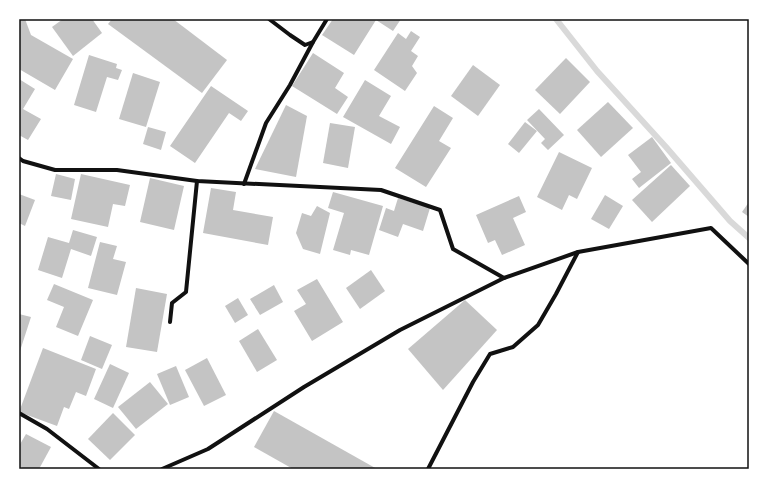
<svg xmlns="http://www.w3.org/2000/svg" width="768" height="488" viewBox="0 0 768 488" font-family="Overpass,sans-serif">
	<rect width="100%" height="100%" fill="#fff"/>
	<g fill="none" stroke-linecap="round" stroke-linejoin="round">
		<path stroke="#d9d9d9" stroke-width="6" d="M556,19L597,71L666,147L730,221L749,238"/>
	</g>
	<g fill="#c4c4c4">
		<path d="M19,19H25L31,35L73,59L55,90L19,69Z"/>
		<path d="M63,19H92L102,33L73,56L52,27Z"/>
		<path d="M112,19H173L227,60L202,93L108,24Z"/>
		<path d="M333,19H401L393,31L376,20L354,55L322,35Z"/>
		<path d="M411,31L420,37L411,51L418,56L412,66L417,73L405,91L374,70L398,33L406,39Z"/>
		<path d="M313,53L344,73L335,88L348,97L337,114L292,86Z"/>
		<path d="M89,55L117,64L116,68L122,70L118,80L107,77L96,112L74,105Z"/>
		<path d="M566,58L590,82L560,114L535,90Z"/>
		<path d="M473,65L500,85L478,116L451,96Z"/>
		<path d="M133,73L160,82L146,127L119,119Z"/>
		<path d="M19,79L35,89L23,109L41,119L28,140L19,135Z"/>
		<path d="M365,80L391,96L379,116L400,127L391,144L343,117Z"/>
		<path d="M211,86L248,111L241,121L229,113L195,163L170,146Z"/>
		<path d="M608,102L633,128L601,157L577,130Z"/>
		<path d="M286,105L307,116L296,177L255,169Z"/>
		<path d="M434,106L453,118L439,141L451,148L426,187L395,168Z"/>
		<path d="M539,109L564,135L548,150L541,143L545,139L527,120Z"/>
		<path d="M525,122L537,131L519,153L508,144Z"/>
		<path d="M330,123L355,127L348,168L323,163Z"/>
		<path d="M148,127L166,132L161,150L143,144Z"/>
		<path d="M652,137L671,163L639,188L632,179L641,172L628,155Z"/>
		<path d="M559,152L592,168L577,199L569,195L562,210L537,197Z"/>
		<path d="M671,165L690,186L652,222L632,200Z"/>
		<path d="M56,174L75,179L71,200L51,196Z"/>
		<path d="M81,174L130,185L125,206L113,204L108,227L71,219Z"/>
		<path d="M150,178L184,186L174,230L140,222Z"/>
		<path d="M211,188L236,192L233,210L273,217L268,245L203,233Z"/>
		<path d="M333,192L383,206L369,255L351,250L350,255L333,250L344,213L328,208Z"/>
		<path d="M19,194L35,200L25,226L19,223Z"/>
		<path d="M605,195L623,206L609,229L591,219Z"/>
		<path d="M519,196L526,212L513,218L525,245L502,255L495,240L488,243L476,215Z"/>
		<path d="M398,198L430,208L423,231L403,224L398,237L379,230L386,208L394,211Z"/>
		<path d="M749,202V217L742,212Z"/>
		<path d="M317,206L330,213L320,254L303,249L296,233L302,213L311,216Z"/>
		<path d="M73,230L97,237L91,256L71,249L62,278L38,270L48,237L69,243Z"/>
		<path d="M100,242L117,246L113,259L126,262L117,295L88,288Z"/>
		<path d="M371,270L385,291L360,309L346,288Z"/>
		<path d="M317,279L343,322L312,341L294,311L306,304L297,290Z"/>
		<path d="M54,284L93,300L78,336L56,327L64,307L47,300Z"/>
		<path d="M274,285L283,302L260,315L250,299Z"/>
		<path d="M136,288L167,294L157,352L126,347Z"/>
		<path d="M238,298L248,315L235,323L225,306Z"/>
		<path d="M465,300L497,330L443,390L408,349Z"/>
		<path d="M19,314L31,317L19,354Z"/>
		<path d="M258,329L277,360L257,372L239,341Z"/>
		<path d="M90,336L112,345L102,369L81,360Z"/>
		<path d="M43,348L96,369L86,396L76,392L69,409L64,407L57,426L19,412Z"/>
		<path d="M207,358L226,395L204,406L185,370Z"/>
		<path d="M110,364L129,373L113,408L94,399Z"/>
		<path d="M176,366L189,397L170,405L157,374Z"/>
		<path d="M150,382L168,404L136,429L118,407Z"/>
		<path d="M274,411L377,469H293L254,447Z"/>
		<path d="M113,413L135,435L110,460L88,439Z"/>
		<path d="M26,434L51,447L39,469H25L19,466V446Z"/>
	</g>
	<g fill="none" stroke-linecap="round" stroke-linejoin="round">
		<g stroke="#111" stroke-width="4">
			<path d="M269,19L290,35L305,45L313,42L327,19"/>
			<path d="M19,158L23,161L55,170H117L197,181L381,190L440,210L453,249L504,278"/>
			<path d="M244,184L266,123L290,85L313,42"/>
			<path d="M170,322L172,303L186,292L197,181"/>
			<path d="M19,413L47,429L99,469"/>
			<path d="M162,469L208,449L304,387L400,330L504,278L578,252L711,228L749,264"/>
			<path d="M428,469L473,382L490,354L513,347L538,325L556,294L578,252"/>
		</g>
	</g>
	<rect width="768" height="488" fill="none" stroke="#ffffff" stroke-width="40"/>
	<rect x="20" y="20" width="728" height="448" fill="none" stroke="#111" stroke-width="1.5"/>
</svg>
